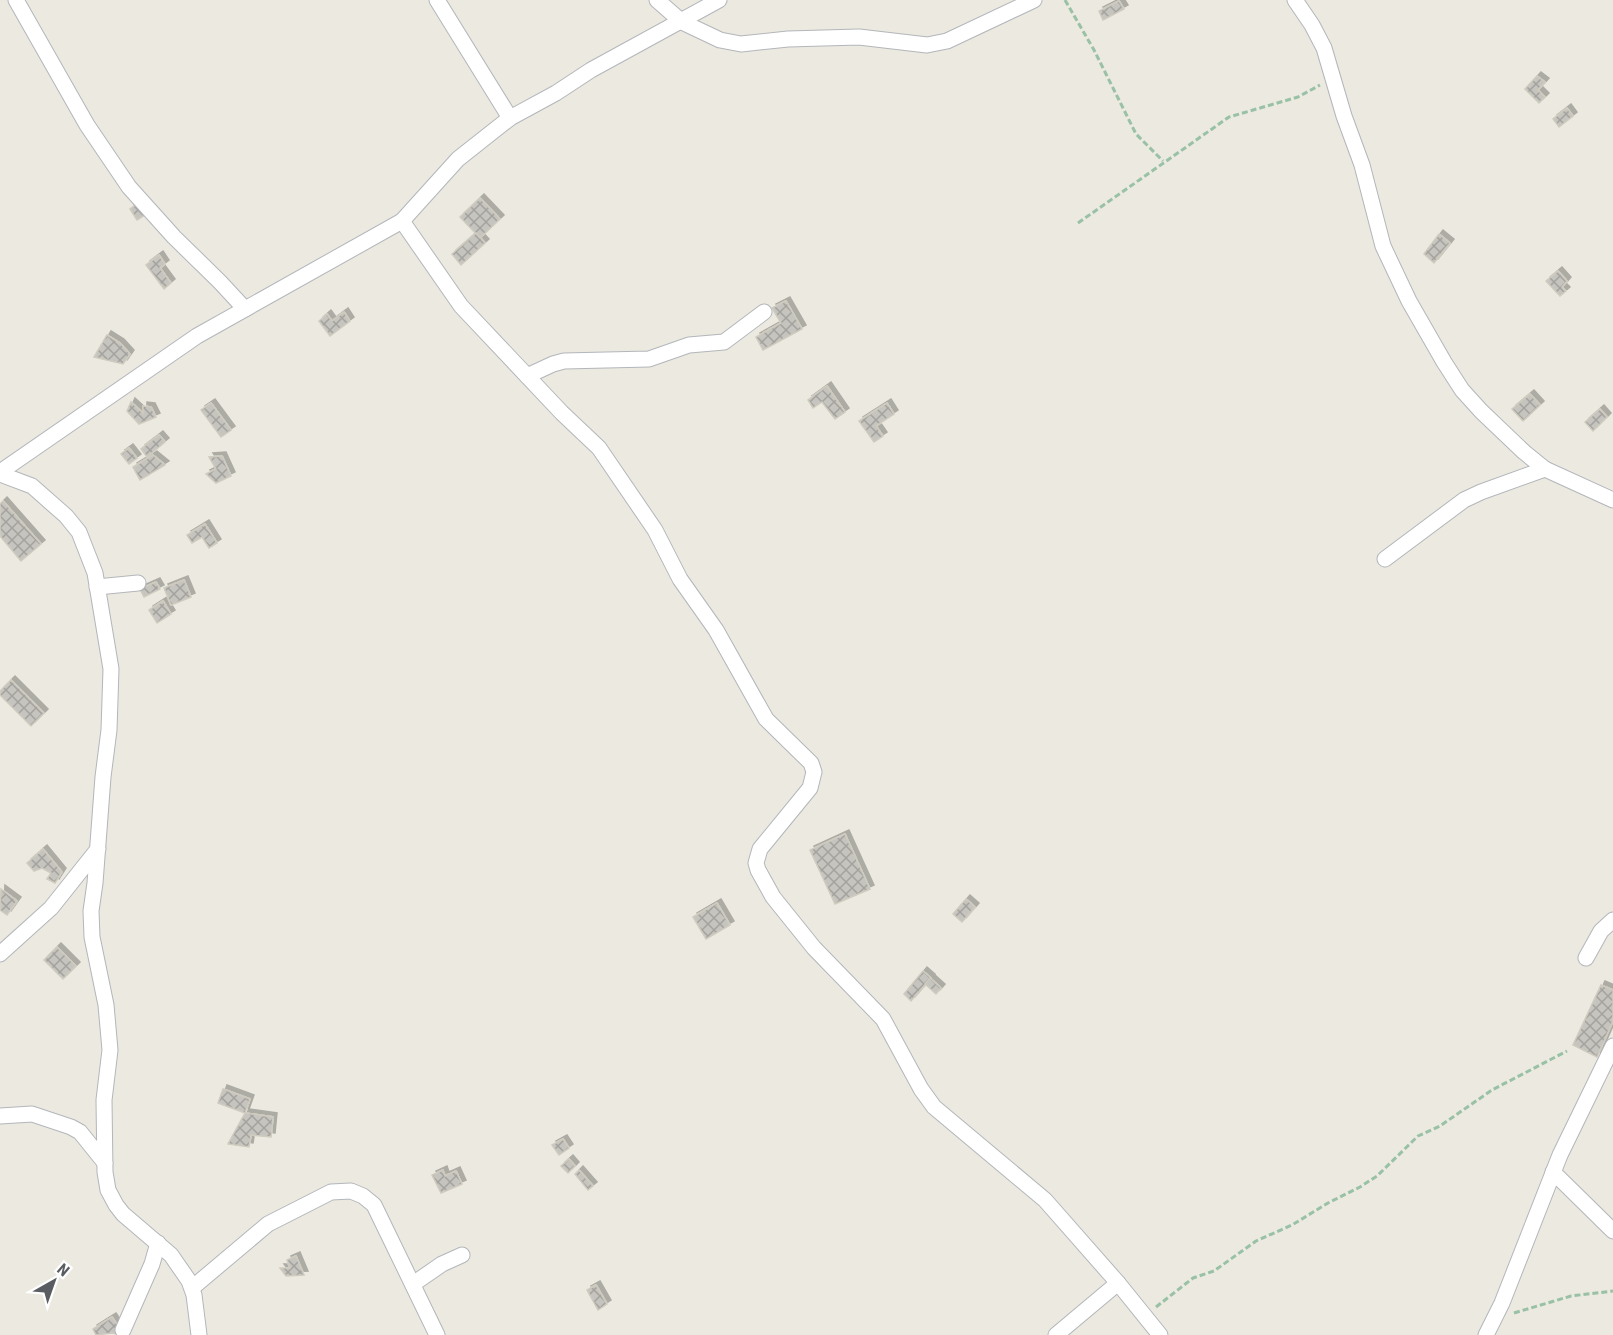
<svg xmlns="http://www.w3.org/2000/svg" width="1613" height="1335" viewBox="0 0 1613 1335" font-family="'Roboto Condensed',sans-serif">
	<defs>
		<pattern id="building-cross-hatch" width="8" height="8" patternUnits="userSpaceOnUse" patternTransform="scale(1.5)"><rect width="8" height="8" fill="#c6c4be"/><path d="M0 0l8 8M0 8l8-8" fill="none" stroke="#a4a29e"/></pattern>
		<filter id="shadow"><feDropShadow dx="4" dy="-4" stdDeviation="0" flood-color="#0004"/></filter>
	</defs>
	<rect width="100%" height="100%" fill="#ebe9e0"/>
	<g fill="url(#building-cross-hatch)" stroke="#cfcbbf" stroke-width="1.5" filter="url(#shadow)">
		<path d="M1119,1L1124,9L1103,20L1099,11Z"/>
		<path d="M1537,76L1545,82L1538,90L1545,97L1539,103L1525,89Z"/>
		<path d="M1567,108L1573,116L1559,127L1553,119Z"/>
		<path d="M480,198L500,219L480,238L460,217Z"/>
		<path d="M137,204L145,215L137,220L130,209Z"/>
		<path d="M476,233L485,243L461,265L452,254Z"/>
		<path d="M1439,234L1450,243L1434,263L1424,254Z"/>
		<path d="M159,255L165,264L160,268L171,283L164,289L146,265Z"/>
		<path d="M1558,271L1567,281L1562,287L1566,291L1560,296L1546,281Z"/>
		<path d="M786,301L802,329L763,350L756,337L781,323L772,308Z"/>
		<path d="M344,312L350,321L330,336L319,321L327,314L332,321Z"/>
		<path d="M107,335L120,343L130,354L123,364L94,357Z"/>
		<path d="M827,386L845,412L835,419L822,402L813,408L808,400Z"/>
		<path d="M1530,394L1540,405L1523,421L1512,409Z"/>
		<path d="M131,402L143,413V406L151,407L156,417L139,424L127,411Z"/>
		<path d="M211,403L231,430L221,437L201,410Z"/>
		<path d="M887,403L894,414L876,426L883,436L874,442L859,421Z"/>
		<path d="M1600,409L1607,417L1593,431L1585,422Z"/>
		<path d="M159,435L165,442L147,457L141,449Z"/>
		<path d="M129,448L137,458L129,464L121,454Z"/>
		<path d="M153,455L165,465L140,480L133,467Z"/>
		<path d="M222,456L231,476L216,483L206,474L216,469L209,457Z"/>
		<path d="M3,501L41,544L21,561L0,536V504Z"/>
		<path d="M205,524L217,543L209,548L202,537L192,543L187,535Z"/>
		<path d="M184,580L191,597L171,605L164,588Z"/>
		<path d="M156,582L160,589L144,597L140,589Z"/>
		<path d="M163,601L171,614L157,623L149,610Z"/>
		<path d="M11,680L44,713L31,726L0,695V691Z"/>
		<path d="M845,834L870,889L835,904L810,850Z"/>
		<path d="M43,849L62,872L55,883L47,879L51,873L42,868L34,871L27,863Z"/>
		<path d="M1,889L17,901L7,915L0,910Z"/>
		<path d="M966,899L975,907L962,922L953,914Z"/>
		<path d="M717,903L730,925L706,939L693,917Z"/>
		<path d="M57,947L76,966L63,979L44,960Z"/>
		<path d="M923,971L931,978L911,1001L904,994Z"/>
		<path d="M930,978L941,988L936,994L925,984Z"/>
		<path d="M1601,985L1613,990V1021L1597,1057L1573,1045Z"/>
		<path d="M223,1089L250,1099L245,1113L218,1103Z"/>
		<path d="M245,1113L273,1117L271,1137L251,1135L249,1147L228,1144Z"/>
		<path d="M563,1139L569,1148L559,1155L552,1145Z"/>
		<path d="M569,1159L575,1166L568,1173L561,1166Z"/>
		<path d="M443,1170L445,1176L456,1171L462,1184L441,1193L432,1175Z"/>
		<path d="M579,1170L593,1186L588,1190L575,1174Z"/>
		<path d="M296,1256L304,1275L286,1276L280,1268H290L287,1260Z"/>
		<path d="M596,1285L607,1304L598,1310L587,1290Z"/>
		<path d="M112,1317L124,1335L112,1333L96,1335L93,1329Z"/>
	</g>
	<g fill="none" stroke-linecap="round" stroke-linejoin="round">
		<defs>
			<g id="minor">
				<path d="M16,0L87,125L129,187L174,237L220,282L245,309"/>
				<path d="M437,0L510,118"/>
				<path d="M657,0L682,22L720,40L741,44L788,39L859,37L927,45L947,41L1034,0"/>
				<path d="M1295,0L1312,25L1324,48L1344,116L1362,165L1383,246L1409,301L1444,362L1462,390L1481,411L1524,452L1545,469L1613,500"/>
				<path d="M402,221L461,306L562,413L599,448L655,530L680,579L716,630L766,719L811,763L814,772L810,788L760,849L756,863L758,870L773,897L814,948L883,1019L921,1089L934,1107L1045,1200L1118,1283L1160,1335"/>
				<path d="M527,376L553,364L564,361L649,359L689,345L724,342L764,312"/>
				<path d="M0,472L197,336L402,221L458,159L510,118L556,93L591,70L719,0"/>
				<path d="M0,474L32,486L66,516L79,532L95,573L111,669L109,730L103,777L95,883L91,911L92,937L106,1005L110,1050L104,1100L105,1172L108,1190L116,1205L123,1214L171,1255L189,1281L194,1295L199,1335"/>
				<path d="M1385,559L1464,500L1481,492L1545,469"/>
				<path d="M97,587L138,583"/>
				<path d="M0,954L51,908L98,849"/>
				<path d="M1586,958L1601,931L1613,920"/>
				<path d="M0,1116L32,1114L71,1127L80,1132L105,1163"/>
				<path d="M1553,1172L1613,1231"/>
				<path d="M413,1284L442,1264L462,1255"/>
				<path d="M192,1288L268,1224L331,1192L351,1191L363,1196L374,1205L437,1335"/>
				<path d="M123,1330L152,1264L158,1243"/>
				<path d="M1056,1335L1118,1283"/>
				<path d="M1486,1335L1502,1303L1560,1155L1613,1046"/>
			</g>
		</defs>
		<use href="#minor" stroke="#b3b6ba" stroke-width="17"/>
		<g stroke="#99c1a6" stroke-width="3" stroke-dasharray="6 3" stroke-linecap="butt">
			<path d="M1065,0L1094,50L1136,134L1163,161"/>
			<path d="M1078,223L1229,117L1298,97L1320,85"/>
			<path d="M1156,1307L1193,1278L1214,1271L1256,1241L1292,1225L1328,1203L1360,1187L1377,1176L1418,1136L1440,1126L1492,1090L1567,1051"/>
			<path d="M1514,1313L1571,1296L1613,1291"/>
		</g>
		<use href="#minor" stroke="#fff" stroke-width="15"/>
	</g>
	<g transform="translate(54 1281) rotate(40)" stroke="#ffffff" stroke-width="4.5" paint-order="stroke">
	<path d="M0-4.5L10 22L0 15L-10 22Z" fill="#595c60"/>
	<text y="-9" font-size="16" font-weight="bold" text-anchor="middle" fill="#595c60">N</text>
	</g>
</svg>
